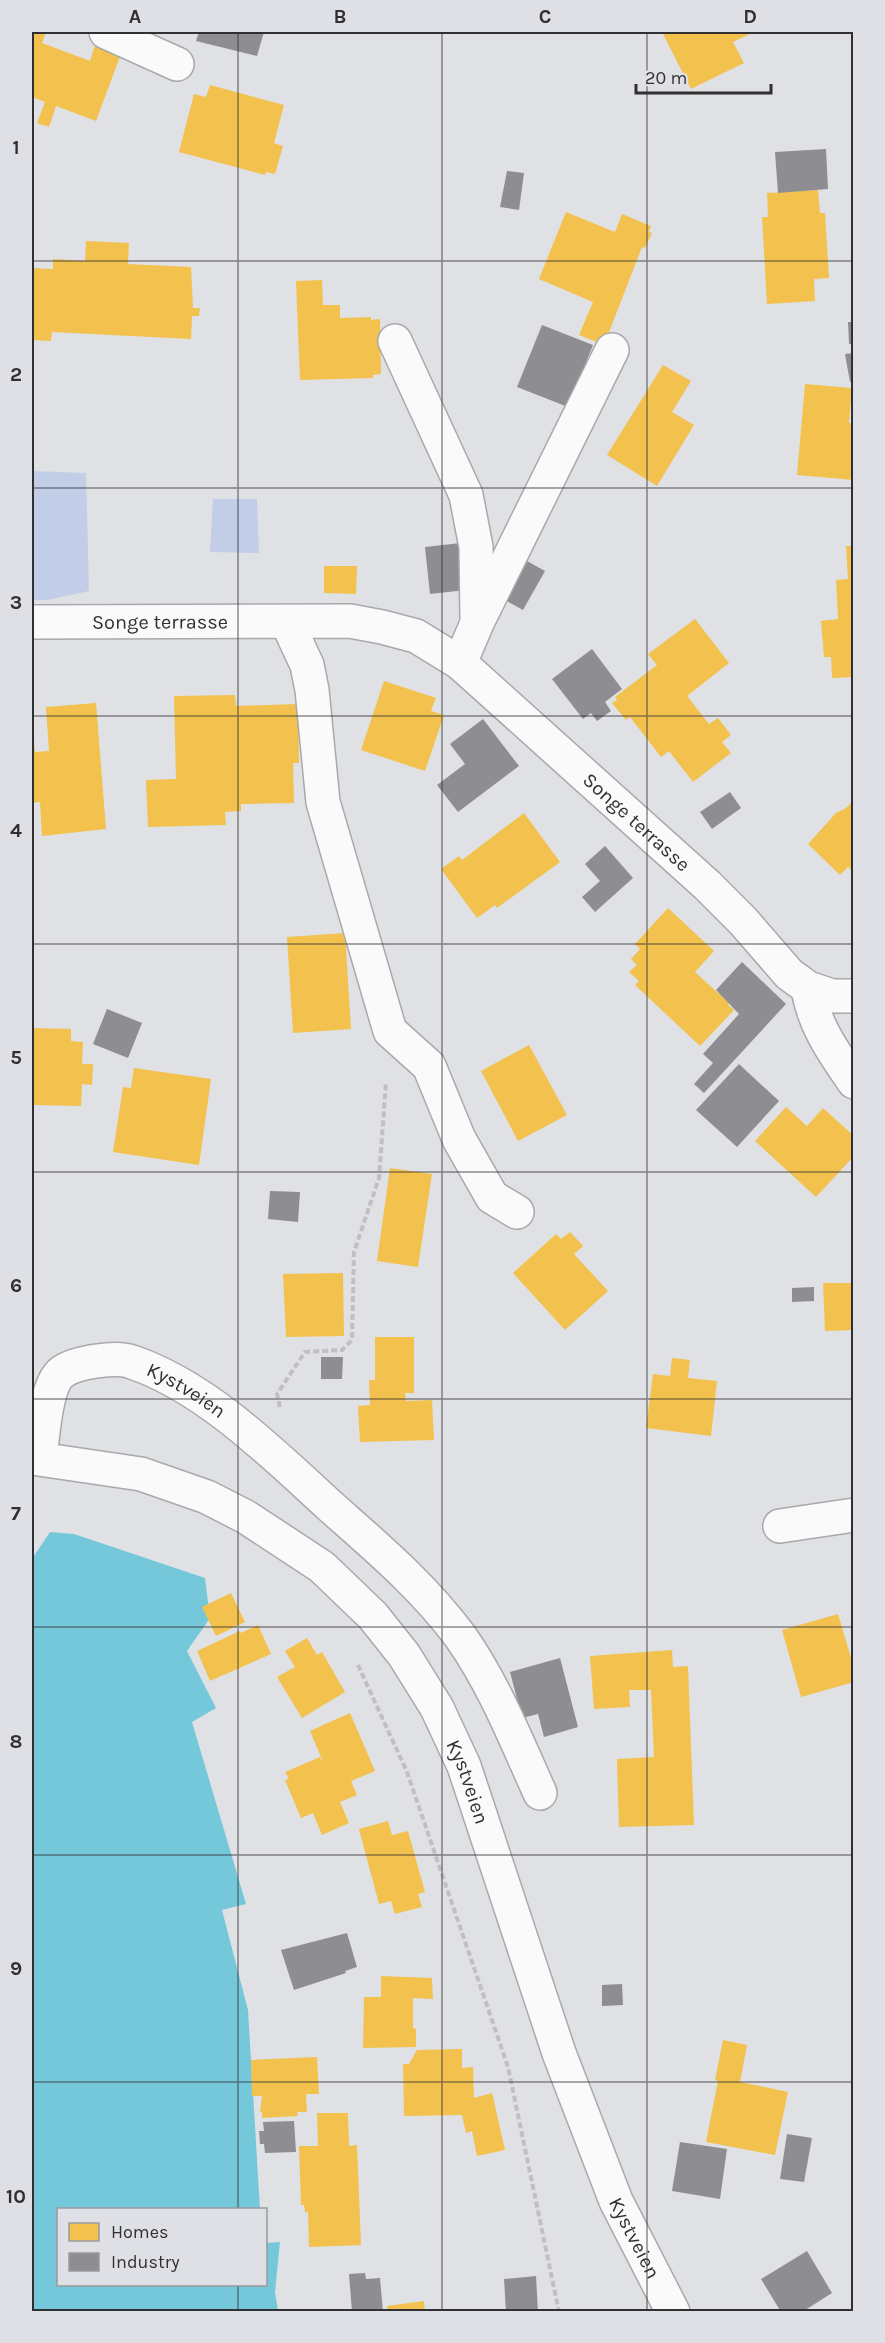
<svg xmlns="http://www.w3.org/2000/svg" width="885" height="2343" viewBox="0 0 885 2343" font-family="Karla,sans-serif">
	<rect width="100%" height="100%" fill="#e0e1e4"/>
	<g fill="#c2cde8">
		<path d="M32,471L86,473L89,591L48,600H32Z"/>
		<path d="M213,499H257L259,553L210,552Z"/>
	</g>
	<path fill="#75c8da" d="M50,1532L74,1534L205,1578L210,1618L187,1651L216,1708L192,1722L246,1904L222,1910L248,2010L260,2209L58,2210V2284H266V2243L280,2242L275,2292L278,2311L32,2312V1559Z"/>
	<g fill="#f2c14e">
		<path d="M32,32H46L42,43L90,61L96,42L122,51L96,121L56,106L49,127L37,123L45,102L32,97Z"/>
		<path d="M662,32H751L752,33L733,42L744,63L691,89Z"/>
		<path d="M210,85L284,105L274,143L283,146L275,174L266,172L265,175L179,152L194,94L206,97Z"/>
		<path d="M818,190L820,213H825L829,278L814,279L815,301L767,304L762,217H768L767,193Z"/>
		<path d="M566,212L615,232L622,214L651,226L649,232L652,233L645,248L642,247L604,345L579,335L593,302L539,279Z"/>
		<path d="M86,241L129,243L128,264L191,267L193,308H200L199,316H192L191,339L52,332L51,341L32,340V268L53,269V259L85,261Z"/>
		<path d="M322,280L323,305H340V318L371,317V320L380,319L381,374L373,375V378L300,380L296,281Z"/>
		<path d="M663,365L691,381L672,412L694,425L657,486L607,455Z"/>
		<path d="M805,384L852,388L849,423H854V480L797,475Z"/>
		<path d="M846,546H854V677L832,678L831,657H824L821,621L838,619L836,580L848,579Z"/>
		<path d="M324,566H357L356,594L324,593Z"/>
		<path d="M695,619L729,663L687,696L709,724L718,718L731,735L722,742L731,753L693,782L669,751L661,757L630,717L626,720L612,703L617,700L615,697L657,665L648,654Z"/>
		<path d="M384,681L436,698L431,711L444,715L425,771L361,750Z"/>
		<path d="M235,695L236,706L298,704L299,763H293L294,803L241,804V811L225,812L226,825L148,827L146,780L176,779L174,696Z"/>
		<path d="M96,703L106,829L42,836L40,802L32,803V741H34L35,752L49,751L46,707Z"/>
		<path d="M854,800V873L848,867L840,875L808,844L836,813L846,808Z"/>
		<path d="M524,813L560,862L497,908L495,905L477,918L441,869L459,856L462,860Z"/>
		<path d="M668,908L714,951L695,972L729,1003L728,1005L734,1010L700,1046L635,985L639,981L629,972L637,965L631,959L640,949L635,944Z"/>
		<path d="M345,933L351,1029L293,1033L287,937Z"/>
		<path d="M32,1028L71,1029V1041L83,1042L82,1064H93L92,1085L82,1084L81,1106L32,1105Z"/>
		<path d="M529,1045L567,1115L518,1141L481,1071Z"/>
		<path d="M134,1068L211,1079L199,1165L113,1152L123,1087L131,1088Z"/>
		<path d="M786,1107L807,1126L823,1108L854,1136V1156L816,1197L755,1141Z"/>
		<path d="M390,1168L432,1174L418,1267L377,1261Z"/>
		<path d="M570,1232L583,1246L574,1254L608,1291L565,1330L513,1273L556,1234L561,1239Z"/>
		<path d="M343,1273L344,1336L286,1337L283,1274Z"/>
		<path d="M823,1283H854V1330L825,1331Z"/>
		<path d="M375,1337H414V1393H405L406,1401L432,1400L434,1440L360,1442L358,1406L370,1405L369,1380H375Z"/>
		<path d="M672,1358L690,1360L688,1378L717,1381L711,1436L646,1428L653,1374L670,1376Z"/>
		<path d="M231,1593L245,1622L216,1636L202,1607Z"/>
		<path d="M838,1614L854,1668V1682L801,1697L782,1630Z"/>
		<path d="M258,1625L271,1654L210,1681L197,1651L240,1631L241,1633Z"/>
		<path d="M307,1638L317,1655L322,1652L345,1692L302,1718L277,1677L295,1667L285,1651Z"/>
		<path d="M672,1650L673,1667L688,1666L694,1825L619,1827L617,1759L654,1757L651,1690H629L630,1707L594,1709L590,1656Z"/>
		<path d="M350,1713L375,1771L351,1781L357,1795L340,1802L349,1823L322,1835L313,1813L301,1818L285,1780L289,1779L285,1772L320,1757L324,1764L310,1731Z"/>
		<path d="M388,1821L392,1835L408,1831L425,1892L418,1894L422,1907L395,1914L391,1901L379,1904L359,1829Z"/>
		<path d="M381,1976L432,1978L433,1999L413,1998V2028L416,2029V2047L363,2048L364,1997H381Z"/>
		<path d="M723,2040L747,2045L740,2082L788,2092L775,2155L706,2142L718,2081L715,2080Z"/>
		<path d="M462,2049V2068L473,2067L474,2098L492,2093L505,2150L477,2156L472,2131L466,2133L462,2115L404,2116L403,2064H409L417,2050Z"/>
		<path d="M317,2057L319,2094H306L307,2112H297L298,2116L262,2118V2112H260L262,2096H252L251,2060Z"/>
		<path d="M317,2113H348L349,2146L357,2145L361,2245L309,2247L308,2212H305L304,2205H301L299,2146H318Z"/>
		<path d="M424,2301L425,2312H388L387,2306Z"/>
	</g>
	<g fill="#8d8d92">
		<path d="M199,32H264L257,56L196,41Z"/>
		<path d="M826,149L828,189L778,193L775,152Z"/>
		<path d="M507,171L524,173L519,210L500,207Z"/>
		<path d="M848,322H854V344H849Z"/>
		<path d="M542,325L593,345L568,407L517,387Z"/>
		<path d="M854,353V381L850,382L845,354Z"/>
		<path d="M461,543L466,590L430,594L425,547Z"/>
		<path d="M527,561L545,571L523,610L505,600Z"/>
		<path d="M592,649L622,689L605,702L611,711L597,721L591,713L583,719L552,679Z"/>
		<path d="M483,719L519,766L458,812L437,785L465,764L450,744Z"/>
		<path d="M730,792L741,808L712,829L700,812Z"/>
		<path d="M605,846L633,878L595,912L582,897L600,881L585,864Z"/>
		<path d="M742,962L786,1004L704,1093L694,1084L713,1063L703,1054L739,1014L716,990Z"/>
		<path d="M107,1009L142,1023L128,1058L93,1044Z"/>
		<path d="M739,1064L779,1101L737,1147L696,1110Z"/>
		<path d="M270,1191L300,1192L298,1222L268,1219Z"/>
		<path d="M814,1287V1301L792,1302V1288Z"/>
		<path d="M321,1357H343L342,1379H321Z"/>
		<path d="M560,1658L578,1727L544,1737L538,1714L522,1718L510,1672Z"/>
		<path d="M347,1933L357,1967L345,1971L346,1973L294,1990L281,1950Z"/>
		<path d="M622,1984L623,2005L602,2006V1985Z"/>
		<path d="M294,2121L296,2152L265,2153L264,2144H260L259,2131H264L263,2122Z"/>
		<path d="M787,2134L812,2138L804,2182L780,2179Z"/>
		<path d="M680,2142L727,2149L720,2199L672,2191Z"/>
		<path d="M807,2251L832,2293L802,2312H781L761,2279Z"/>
		<path d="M365,2273L366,2279L380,2278L383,2312H352L349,2274Z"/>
		<path d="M536,2276L538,2312H506L504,2279Z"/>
	</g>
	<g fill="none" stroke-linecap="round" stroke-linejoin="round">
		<defs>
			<g id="minor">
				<path d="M106,32L177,64"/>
				<path d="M395,341L466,495L476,547L477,618"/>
				<path id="s1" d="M32,622L350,621L382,627L416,636L460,663L707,885L743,921L789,974L808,988L832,996H854"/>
				<path d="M287,622L307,665L312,690L323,802L390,1031L429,1066L459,1139L492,1197L517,1212"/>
				<path d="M460,663L477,623L612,350"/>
				<path d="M808,988C813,1024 834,1053 854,1082"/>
				<path id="s2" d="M40,1458C43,1437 45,1385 62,1372C76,1362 117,1356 132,1362C206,1387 272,1453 329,1505C376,1547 422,1585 460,1636C494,1684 516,1740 540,1793"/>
				<path d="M780,1526L854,1515"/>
			</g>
			<g id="major">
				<path id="s3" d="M32,1458L141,1474L207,1497L246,1517L322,1567L373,1616L404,1655L437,1708L464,1766L559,2053L616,2201L673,2312"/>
			</g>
		</defs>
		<use href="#minor" stroke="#a8a9ab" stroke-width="36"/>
		<use href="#major" stroke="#a8a9ab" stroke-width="36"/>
		<g stroke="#c0c0c2" stroke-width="4" stroke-dasharray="6 3" stroke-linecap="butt">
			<path d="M280,1407L277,1394L305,1352L342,1350L352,1340L354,1252L379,1178L386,1082"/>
			<path d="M358,1665L407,1772L508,2067L559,2312"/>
		</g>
		<use href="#minor" stroke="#fafafb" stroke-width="33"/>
		<use href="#major" stroke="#fafafb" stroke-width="33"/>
	</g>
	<path fill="none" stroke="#303032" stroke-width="1.5" stroke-opacity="0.55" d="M238,32V2210M442,32V2312M647,32V2312M32,261H854M32,488H854M32,716H854M32,944H854M32,1172H854M32,1399H854M32,1627H854M32,1855H854M32,2082H854M238,2284V2312"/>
	<g text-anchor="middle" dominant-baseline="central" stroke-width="6" stroke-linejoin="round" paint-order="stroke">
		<g font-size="20" fill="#303032" stroke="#dee0e6">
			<text stroke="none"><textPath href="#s1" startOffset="128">Songe terrasse</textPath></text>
			<text stroke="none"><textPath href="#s1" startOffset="675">Songe terrasse</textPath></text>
			<text stroke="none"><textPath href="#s2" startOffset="224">Kystveien</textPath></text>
			<text stroke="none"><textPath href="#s3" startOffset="578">Kystveien</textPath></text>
			<text stroke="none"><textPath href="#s3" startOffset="1064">Kystveien</textPath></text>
		</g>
	</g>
	<rect width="885" height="2343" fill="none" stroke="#dee0e6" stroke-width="66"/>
	<rect x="57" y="2208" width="210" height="78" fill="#dee0e6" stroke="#989a9e" stroke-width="1.5"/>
	<rect x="69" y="2223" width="30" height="18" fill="#f2c14e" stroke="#989a9e" stroke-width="1.5"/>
	<text x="111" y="2238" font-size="18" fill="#303032">Homes</text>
	<rect x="69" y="2253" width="30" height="18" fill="#8d8d92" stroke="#989a9e" stroke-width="1.5"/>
	<text x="111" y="2268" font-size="18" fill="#303032">Industry</text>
	<path d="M636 84v9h135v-9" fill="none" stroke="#303032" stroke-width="3"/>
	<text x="645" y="84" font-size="18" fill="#303032" stroke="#dee0e6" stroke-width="4.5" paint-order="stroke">20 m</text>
	<rect x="33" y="33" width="819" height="2277" fill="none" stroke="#303032" stroke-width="2"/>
	<g font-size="20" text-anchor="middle" font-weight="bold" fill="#303032">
		<text x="135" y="23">A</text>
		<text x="340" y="23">B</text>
		<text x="545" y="23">C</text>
		<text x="750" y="23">D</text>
		<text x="16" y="154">1</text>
		<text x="16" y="381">2</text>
		<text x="16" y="609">3</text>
		<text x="16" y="837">4</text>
		<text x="16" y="1064">5</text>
		<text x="16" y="1292">6</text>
		<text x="16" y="1520">7</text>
		<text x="16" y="1748">8</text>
		<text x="16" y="1975">9</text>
		<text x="16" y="2203">10</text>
	</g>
</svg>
